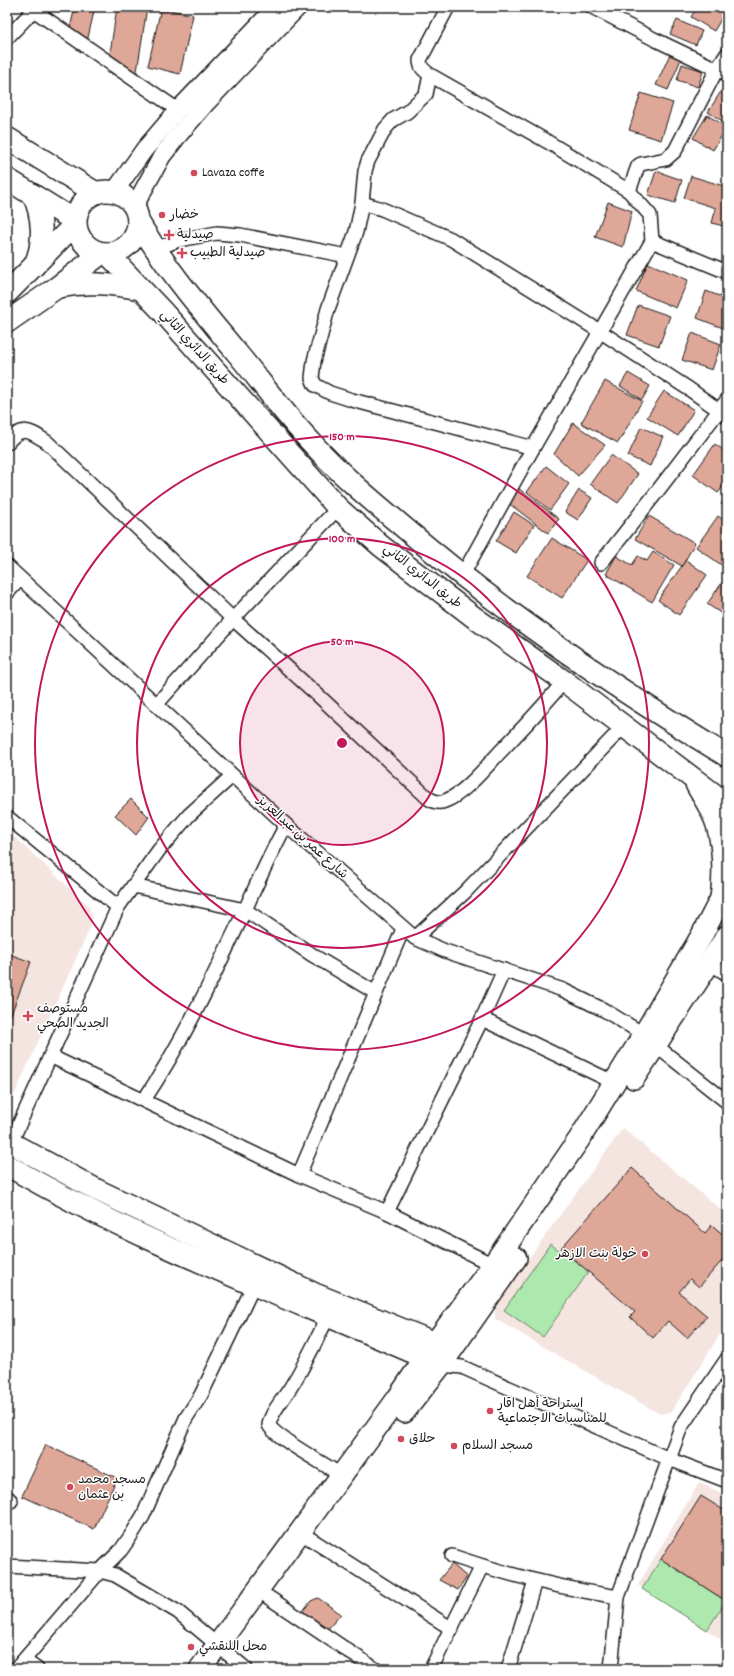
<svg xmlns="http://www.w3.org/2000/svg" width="734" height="1676" viewBox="0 0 734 1676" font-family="Dekko,'Playpen Sans Arabic',sans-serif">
	<rect width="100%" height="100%" fill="#fff"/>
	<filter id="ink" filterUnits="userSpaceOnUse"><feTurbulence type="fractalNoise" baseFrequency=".025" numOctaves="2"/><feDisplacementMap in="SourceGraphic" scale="8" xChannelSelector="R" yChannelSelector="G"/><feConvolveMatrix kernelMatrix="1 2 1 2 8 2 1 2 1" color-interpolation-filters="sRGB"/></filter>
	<g filter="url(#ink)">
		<g fill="#f5e5e0">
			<path d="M7,830L88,905L93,917L89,930L11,1102L7,1104Z"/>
			<path d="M623,1128L727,1215V1323L672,1411L660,1414L495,1319V1305Z"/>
			<path d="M699,1483L727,1495V1643L638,1585Z"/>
		</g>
		<g fill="#ade8ae" stroke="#648265">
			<path d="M550,1244L589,1271L543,1337L504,1310Z"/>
			<path d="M661,1559L726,1601L707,1630L642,1589Z"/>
		</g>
		<g fill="#dfa798" stroke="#1c1c1c">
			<path d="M40,7H52V10Z"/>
			<path d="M75,7H95L86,46L67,41Z"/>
			<path d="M117,7H147L136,78L107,73Z"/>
			<path d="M697,7H727V9L714,31L691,17Z"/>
			<path d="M161,8L193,15L180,74L148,66Z"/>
			<path d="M677,20L702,31L696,45L670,34Z"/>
			<path d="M670,54L681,59L668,90L656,85Z"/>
			<path d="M682,64L703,71L698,87L677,80Z"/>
			<path d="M725,85L727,87V124L708,112Z"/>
			<path d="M641,93L673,103L661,140L629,130Z"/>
			<path d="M707,115L727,127L713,150L693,138Z"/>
			<path d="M656,171L682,180L675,203L648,195Z"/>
			<path d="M691,176L727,187V227L712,223L716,208L684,198Z"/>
			<path d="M608,202L632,211L623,247L595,237Z"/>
			<path d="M648,263L688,280L676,308L636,291Z"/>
			<path d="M706,291L727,299V318L723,328L697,318Z"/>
			<path d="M638,305L670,316L659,346L627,335Z"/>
			<path d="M692,333L721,344L712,370L682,360Z"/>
			<path d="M628,373L650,386L642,400L620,386Z"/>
			<path d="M605,381L642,401L618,443L581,423Z"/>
			<path d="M664,391L694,410L678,436L647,417Z"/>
			<path d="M573,423L605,445L578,476L554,454Z"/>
			<path d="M641,427L663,437L650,466L628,456Z"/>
			<path d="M715,444L727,453V481L718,493L693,475Z"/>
			<path d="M611,455L638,474L618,503L590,484Z"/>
			<path d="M546,466L569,484L550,510L527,492Z"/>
			<path d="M518,488L559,519L548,533L507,502Z"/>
			<path d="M579,490L592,498L578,520L565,512Z"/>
			<path d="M727,497V508L721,504Z"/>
			<path d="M514,512L534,525L516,553L496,541Z"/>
			<path d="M649,516L695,543L682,566L635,539Z"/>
			<path d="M718,516L727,523V569L696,547Z"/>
			<path d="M552,538L587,560L562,598L527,576Z"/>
			<path d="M653,552L674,565L652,602L606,574L616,556L632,565L638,556L647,561Z"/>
			<path d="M686,560L707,575L679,615L658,600Z"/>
			<path d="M724,580L727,582V613L725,616L707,604Z"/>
			<path d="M131,799L149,817L136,835L115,815Z"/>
			<path d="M7,953L31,962L7,1025Z"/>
			<path d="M632,1168L705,1233L712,1225L727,1238V1255L699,1287L690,1279L679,1292L707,1316L687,1338L668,1321L653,1338L630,1317L635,1312L561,1248Z"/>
			<path d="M46,1445L117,1478L94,1529L22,1496Z"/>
			<path d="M701,1496L727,1512V1610L722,1607L726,1601L661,1559Z"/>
			<path d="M452,1564L467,1577L458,1590L439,1580Z"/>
			<path d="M318,1598L341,1614L327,1630L301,1613L311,1601Z"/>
		</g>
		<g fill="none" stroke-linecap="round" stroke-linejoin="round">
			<defs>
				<g id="minor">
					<path d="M29,7L178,110"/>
					<path d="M448,7L420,60C420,68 424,70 430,75L548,142L629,191L650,215L652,241L533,448L462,576"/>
					<path d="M592,7L654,39L727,74"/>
					<path d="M7,38L33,11"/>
					<path d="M430,75L426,94L407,112L393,120L385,129L368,161L365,171L362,203L356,232L328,309L314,361L312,378L315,385L330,393L352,400L533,448"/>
					<path d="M629,191L638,166L641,164L666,159L675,151L717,69L727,54"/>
					<path d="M362,203L382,209L451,239L601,332L689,389L727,416"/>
					<path d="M652,241L727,272"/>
					<path d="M155,249L179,240L217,233L240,235L347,256"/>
					<path d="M7,443C22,424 30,431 47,442L233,619L321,698L428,798C434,802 439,804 445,801C464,794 486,767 500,752C522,729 544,706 564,681"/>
					<path d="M601,563L656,493L727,400"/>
					<path d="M7,566L286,825L415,938L445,951L563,990L604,1010L635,1029L727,1102"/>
					<path d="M7,593L20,579"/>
					<path d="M156,705L233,619L338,508"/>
					<path d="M7,817L118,907"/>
					<path d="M133,886L245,910L314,956L376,993"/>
					<path d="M415,938L465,892L624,726"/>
					<path d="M710,963L727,974"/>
					<path d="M482,1019L615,1083"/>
					<path d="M50,1056L299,1175L387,1212L493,1265"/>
					<path d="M144,1100C184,1040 214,975 245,910C258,881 271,853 286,825"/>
					<path d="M8,1149L118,907L159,850L189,815L232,776"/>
					<path d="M299,1175L403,929"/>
					<path d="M387,1212L482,1019L504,970"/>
					<path d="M328,1317C316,1340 306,1363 292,1385C286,1396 270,1413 269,1425C274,1437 328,1466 341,1475"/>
					<path d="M441,1365L462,1367L669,1459L727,1481"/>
					<path d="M7,1497L11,1501"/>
					<path d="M309,1538L452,1629"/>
					<path d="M452,1556C507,1575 561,1588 618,1597"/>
					<path d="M7,1566L100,1571L115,1575L178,1612L246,1669"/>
					<path d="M268,1597L375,1669"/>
					<path d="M24,1660L37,1669"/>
					<path d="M16,1669L100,1571L121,1550L132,1534L143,1516L186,1418L201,1395L254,1285"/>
					<path d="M431,1669L482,1566"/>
					<path d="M508,1669L535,1581"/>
					<path d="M611,1669L618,1597L669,1459L681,1427L727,1359"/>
				</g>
				<g id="tertiary">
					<path d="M114,192L144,150L178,110L276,7"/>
					<path d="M134,207L162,156L176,138L207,102L298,7"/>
				</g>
				<g id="primary">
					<path d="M7,138L96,193"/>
					<path d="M7,179L75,221"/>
					<circle cx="107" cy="222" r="31"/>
					<path d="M33,195C43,215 45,245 34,266"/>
					<path d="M138,221C167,270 201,309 237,353C262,383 285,415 312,443C339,473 370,499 401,525C502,612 613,687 727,756"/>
					<path d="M107,253L163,312L338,508L381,546L475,618L564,681L727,804"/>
					<path d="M59,287C87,281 112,284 140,289"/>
					<path d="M7,293L75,224"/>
					<path d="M7,322L56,288L102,253"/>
					<path d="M696,784C703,797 713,811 717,825C724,849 724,874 721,899"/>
					<path d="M634,1078L727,936"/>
					<path d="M7,1141L97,1190L315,1294L421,1337L446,1349"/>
					<path d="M7,1165C143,1245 293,1299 437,1363"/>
					<path d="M404,1412L441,1365L516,1258"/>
					<path d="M200,1669L398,1398L435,1343L493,1265L580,1138L643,1036L702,935L727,887"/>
				</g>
			</defs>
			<use href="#minor" stroke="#1c1c1c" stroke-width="16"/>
			<use href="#tertiary" stroke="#1c1c1c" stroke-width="20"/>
			<use href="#primary" stroke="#1c1c1c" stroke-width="24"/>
			<use href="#minor" stroke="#fff" stroke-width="13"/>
			<use href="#tertiary" stroke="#fff" stroke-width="17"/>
			<use href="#primary" stroke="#fff" stroke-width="21"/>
		</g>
	</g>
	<circle cx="342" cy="743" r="102" fill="#c2185b" fill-opacity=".12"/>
	<g fill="none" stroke="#c2185b" stroke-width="2">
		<circle cx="342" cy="743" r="102"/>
		<circle cx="342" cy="743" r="205"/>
		<circle cx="342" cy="743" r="307"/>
	</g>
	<g fill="#d1495b" stroke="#fff" stroke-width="1.5">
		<circle cx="194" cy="173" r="4"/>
		<circle cx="162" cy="215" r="4"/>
		<path d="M167 229h4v4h4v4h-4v4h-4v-4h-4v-4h4z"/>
		<path d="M180 247h4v4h4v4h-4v4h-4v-4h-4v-4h4z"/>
		<path d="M26 1010h4v4h4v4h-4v4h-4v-4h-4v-4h4z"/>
		<circle cx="645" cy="1254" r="4"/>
		<circle cx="490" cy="1411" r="4"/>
		<circle cx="401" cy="1439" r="4"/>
		<circle cx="454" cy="1446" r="4"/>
		<circle cx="70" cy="1487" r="4"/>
		<circle cx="191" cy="1647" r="4"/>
	</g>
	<g text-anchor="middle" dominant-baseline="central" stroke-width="3" stroke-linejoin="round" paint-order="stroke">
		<g font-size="13" fill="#1c1c1c" stroke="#fff" text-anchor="start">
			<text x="202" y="173">Lavaza coffe</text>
			<text x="170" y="215">خضار</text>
			<text x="177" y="235">صيدلية</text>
			<text x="190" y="253">صيدلية الطبيب</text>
			<text x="37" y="1009">مستوصف<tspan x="37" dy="15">الجديد الصحي</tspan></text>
			<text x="637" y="1254" text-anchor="end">خولة بنت الازهر</text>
			<text x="498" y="1404">استراحة أهل اقار<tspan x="498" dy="15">للمناسبات الاجتماعية</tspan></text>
			<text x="409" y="1439">حلاق</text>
			<text x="462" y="1446">مسجد السلام</text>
			<text x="78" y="1480">مسجد محمد<tspan x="78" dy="15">بن عثمان</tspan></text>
			<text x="199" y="1647">محل اللنقشي</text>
		</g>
		<g font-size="13" fill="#1c1c1c" stroke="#fff">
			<text transform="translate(194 348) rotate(48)">طريق الدائري الثاني</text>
			<text transform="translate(422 577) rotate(38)">طريق الدائري الثاني</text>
			<text transform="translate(302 838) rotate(42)">شارع عمر بن عبدالعزيز</text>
		</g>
	</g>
	<circle cx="342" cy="743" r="6" fill="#c2185b" stroke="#fff" stroke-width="2"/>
	<g font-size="12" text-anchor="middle" font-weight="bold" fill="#c2185b" stroke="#fff" stroke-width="3" stroke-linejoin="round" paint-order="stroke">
		<text x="342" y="440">150 m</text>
		<text x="342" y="542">100 m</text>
		<text x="342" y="645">50 m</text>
	</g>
	<rect width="734" height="1676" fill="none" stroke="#fff" stroke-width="24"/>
	<rect x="12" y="12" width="710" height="1652" fill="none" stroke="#1c1c1c" stroke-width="1.5" filter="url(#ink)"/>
</svg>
